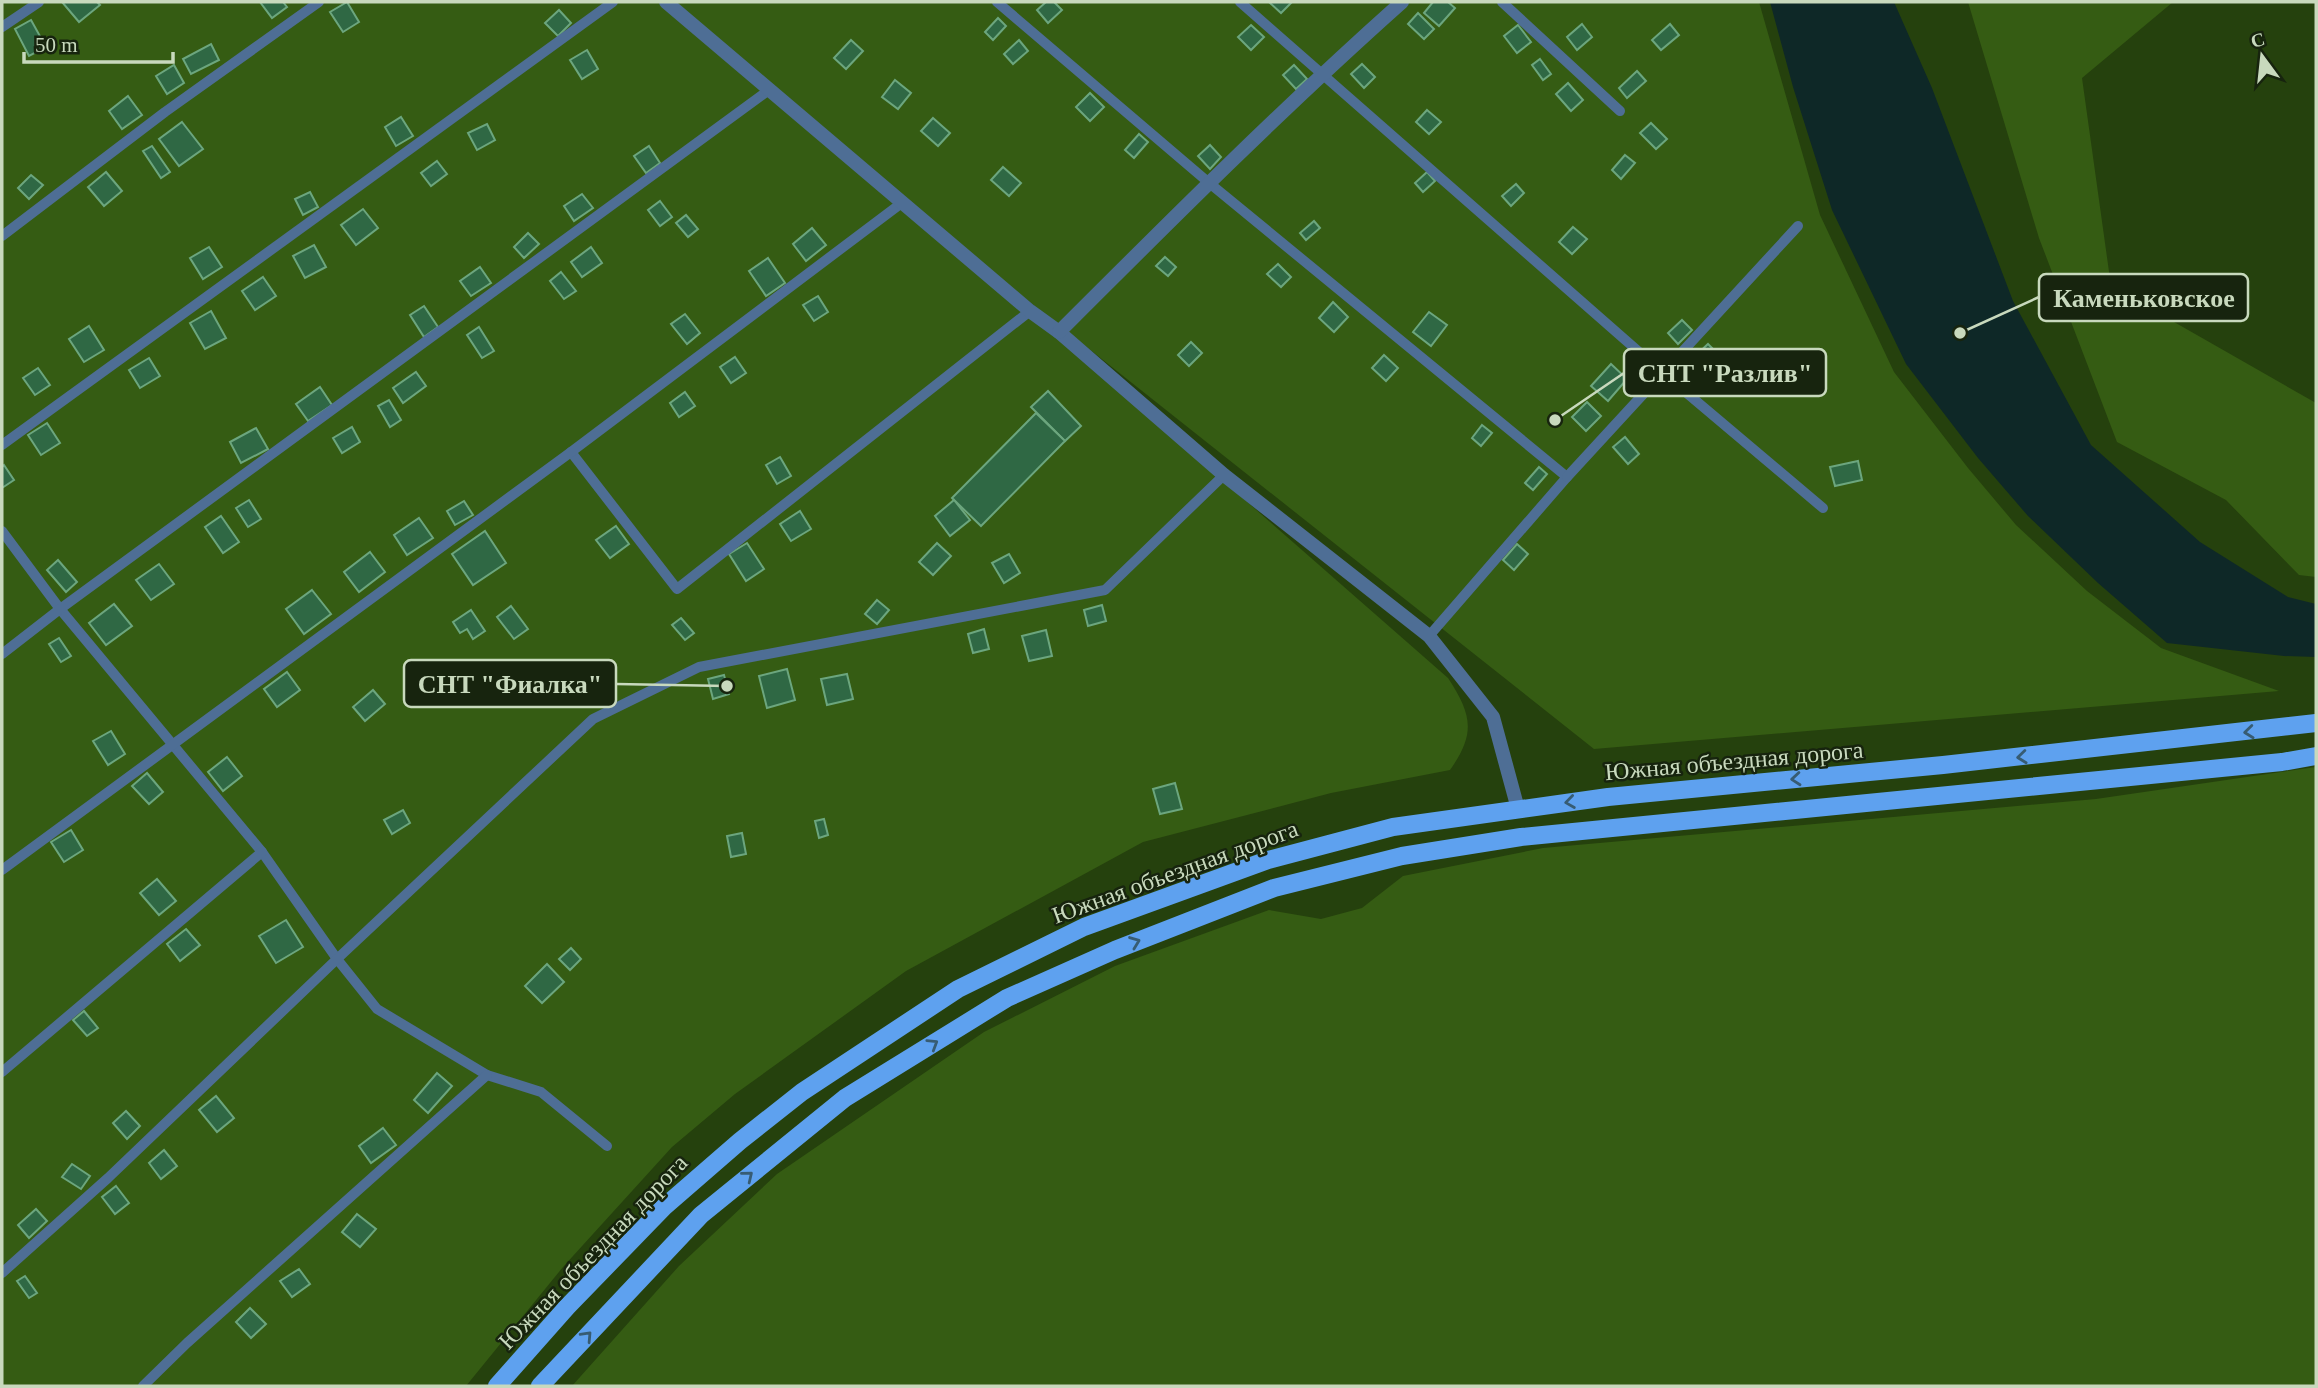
<svg xmlns="http://www.w3.org/2000/svg" width="2318" height="1388" viewBox="0 0 2318 1388" font-family="Georgia,serif">
	<rect width="100%" height="100%" fill="#25410d"/>
	<g fill="#355c13">
		<path d="M2,2H1759L1820,215L1894,372L1968,468L2016,525L2087,591L2161,648L2279,691L1594,749L920,215L1448,678C1472,715 1476,733 1450,770L1331,793L1143,842L906,971L735,1094L672,1147L563,1267L466,1386H2Z"/>
		<path d="M1968,2H2173L2082,78L2111,286L2316,403V577L2299,575L2226,500L2117,442L2039,238Z"/>
		<path d="M2316,767V1386H572L679,1266L777,1174L984,1032L1115,966L1269,910L1321,919L1362,908L1403,876L1543,848L2096,799Z"/>
	</g>
	<path fill="#0e2827" d="M1770,2H1894L1932,88L2013,301L2091,445L2200,542L2288,597L2316,604V657L2284,656L2167,643L2098,583L2028,516L1978,458L1906,364L1832,210L1793,87Z"/>
	<g fill="#2f6844" stroke="#6ca67e" stroke-width="2">
		<path d="M62,2H97L100,5L79,22Z"/>
		<path d="M260,2H283L287,7L272,18Z"/>
		<path d="M347,2L359,22L343,32L330,12Z"/>
		<path d="M1046,2H1054L1062,10L1048,23L1037,10Z"/>
		<path d="M1271,2H1292L1281,13L1270,3Z"/>
		<path d="M1433,2H1448L1455,8L1439,26L1424,13Z"/>
		<path d="M559,10L571,23L558,36L545,23Z"/>
		<path d="M1418,13L1434,29L1424,39L1408,24Z"/>
		<path d="M998,18L1006,26L993,40L985,32Z"/>
		<path d="M31,20L46,47L29,56L15,29Z"/>
		<path d="M1582,24L1592,37L1577,50L1567,37Z"/>
		<path d="M1670,24L1679,35L1661,50L1652,40Z"/>
		<path d="M1251,25L1264,37L1251,50L1238,37Z"/>
		<path d="M1518,25L1531,42L1517,53L1504,36Z"/>
		<path d="M851,40L863,51L846,69L834,58Z"/>
		<path d="M1019,40L1028,51L1013,64L1004,54Z"/>
		<path d="M211,44L219,60L191,74L183,59Z"/>
		<path d="M587,50L598,69L582,79L570,60Z"/>
		<path d="M1540,59L1551,74L1543,80L1532,65Z"/>
		<path d="M1362,64L1375,77L1364,88L1351,74Z"/>
		<path d="M174,65L184,83L167,94L156,76Z"/>
		<path d="M1294,65L1307,79L1296,89L1283,75Z"/>
		<path d="M1637,71L1646,81L1627,98L1619,88Z"/>
		<path d="M895,80L911,93L898,109L882,97Z"/>
		<path d="M1568,83L1583,100L1571,111L1556,94Z"/>
		<path d="M1090,93L1104,107L1090,121L1076,107Z"/>
		<path d="M128,96L142,115L122,129L109,111Z"/>
		<path d="M1427,110L1441,122L1429,134L1416,122Z"/>
		<path d="M401,117L413,136L396,146L385,127Z"/>
		<path d="M933,118L950,133L938,146L921,131Z"/>
		<path d="M182,122L203,149L179,166L159,139Z"/>
		<path d="M1651,123L1667,139L1656,149L1640,133Z"/>
		<path d="M487,124L495,140L477,150L468,133Z"/>
		<path d="M1139,134L1148,142L1134,158L1125,150Z"/>
		<path d="M1210,145L1221,157L1210,169L1198,156Z"/>
		<path d="M152,146L170,172L161,178L143,151Z"/>
		<path d="M649,146L660,163L646,173L634,156Z"/>
		<path d="M1625,155L1635,163L1621,179L1612,170Z"/>
		<path d="M437,161L447,174L431,186L421,173Z"/>
		<path d="M1003,167L1021,183L1009,196L991,180Z"/>
		<path d="M106,172L122,191L104,206L88,187Z"/>
		<path d="M1427,172L1435,181L1423,192L1415,183Z"/>
		<path d="M31,175L43,185L29,199L18,188Z"/>
		<path d="M1516,184L1524,193L1511,206L1502,196Z"/>
		<path d="M310,192L318,207L303,215L295,199Z"/>
		<path d="M582,194L593,208L574,221L564,206Z"/>
		<path d="M660,201L672,217L660,226L648,210Z"/>
		<path d="M363,209L378,228L356,245L341,225Z"/>
		<path d="M686,215L698,229L688,237L676,223Z"/>
		<path d="M1314,221L1320,228L1306,240L1300,233Z"/>
		<path d="M1573,227L1587,239L1572,254L1559,242Z"/>
		<path d="M812,228L826,245L806,261L793,244Z"/>
		<path d="M528,233L539,244L524,258L514,247Z"/>
		<path d="M314,245L326,267L305,278L293,256Z"/>
		<path d="M209,247L222,267L203,279L190,258Z"/>
		<path d="M591,247L602,263L582,277L571,262Z"/>
		<path d="M1165,257L1176,267L1168,276L1156,266Z"/>
		<path d="M768,258L785,283L766,296L749,271Z"/>
		<path d="M1278,264L1291,277L1281,287L1267,274Z"/>
		<path d="M480,267L491,283L471,296L460,281Z"/>
		<path d="M561,272L576,291L564,299L550,281Z"/>
		<path d="M263,277L276,296L255,310L242,291Z"/>
		<path d="M818,296L828,312L814,321L803,305Z"/>
		<path d="M1333,302L1348,317L1334,332L1319,318Z"/>
		<path d="M424,306L438,327L424,337L410,315Z"/>
		<path d="M211,311L226,338L205,349L190,323Z"/>
		<path d="M1429,312L1447,325L1431,346L1413,332Z"/>
		<path d="M685,314L700,333L687,344L671,324Z"/>
		<path d="M1682,320L1692,330L1678,344L1668,333Z"/>
		<path d="M89,326L104,350L84,362L69,339Z"/>
		<path d="M479,327L494,351L482,358L467,335Z"/>
		<path d="M1191,342L1202,353L1189,366L1178,355Z"/>
		<path d="M1708,344L1724,360L1710,373L1694,357Z"/>
		<path d="M1384,355L1398,368L1386,381L1372,368Z"/>
		<path d="M735,357L746,373L731,383L720,367Z"/>
		<path d="M149,358L160,376L140,388L129,370Z"/>
		<path d="M1611,364L1627,379L1608,401L1591,386Z"/>
		<path d="M38,368L50,385L35,395L23,378Z"/>
		<path d="M416,372L426,386L403,403L393,388Z"/>
		<path d="M320,387L332,405L308,421L296,404Z"/>
		<path d="M1048,391L1081,426L1065,441L1031,407Z"/>
		<path d="M685,392L695,406L679,417L670,403Z"/>
		<path d="M389,400L401,420L390,427L378,406Z"/>
		<path d="M1587,402L1601,416L1586,431L1572,417Z"/>
		<path d="M1036,413L1065,441L981,526L952,498Z"/>
		<path d="M47,423L60,443L41,455L28,435Z"/>
		<path d="M1482,425L1492,433L1481,446L1472,438Z"/>
		<path d="M352,427L360,442L342,453L333,438Z"/>
		<path d="M256,428L268,449L241,463L230,442Z"/>
		<path d="M1625,437L1639,454L1628,464L1613,447Z"/>
		<path d="M780,457L791,476L777,484L766,465Z"/>
		<path d="M1858,461L1862,480L1835,486L1830,467Z"/>
		<path d="M4,465L14,480L2,488V467Z"/>
		<path d="M1539,467L1547,474L1533,490L1525,483Z"/>
		<path d="M249,500L261,519L248,527L236,508Z"/>
		<path d="M954,500L970,520L950,536L935,516Z"/>
		<path d="M464,501L473,515L455,525L447,511Z"/>
		<path d="M800,511L811,529L791,541L780,524Z"/>
		<path d="M221,516L239,542L223,553L205,527Z"/>
		<path d="M419,518L433,538L407,555L394,535Z"/>
		<path d="M616,526L629,544L610,558L596,540Z"/>
		<path d="M485,531L506,563L473,585L452,554Z"/>
		<path d="M747,543L764,569L746,581L729,554Z"/>
		<path d="M937,543L951,556L933,575L919,562Z"/>
		<path d="M1517,544L1528,554L1514,570L1503,560Z"/>
		<path d="M370,552L385,572L359,592L344,572Z"/>
		<path d="M1009,554L1020,573L1004,583L992,563Z"/>
		<path d="M58,560L77,582L66,592L47,570Z"/>
		<path d="M159,564L174,584L151,600L136,580Z"/>
		<path d="M312,590L331,614L304,634L286,609Z"/>
		<path d="M877,600L889,610L877,624L865,614Z"/>
		<path d="M114,604L132,626L106,645L89,623Z"/>
		<path d="M1102,605L1106,621L1088,626L1084,610Z"/>
		<path d="M511,606L528,629L514,639L497,617Z"/>
		<path d="M471,610L485,631L473,639L467,629L460,633L453,622Z"/>
		<path d="M681,618L694,633L685,640L672,625Z"/>
		<path d="M984,629L989,649L973,653L968,634Z"/>
		<path d="M1046,630L1052,656L1029,661L1022,636Z"/>
		<path d="M59,638L71,656L61,662L49,644Z"/>
		<path d="M787,669L795,700L767,708L759,676Z"/>
		<path d="M287,672L300,690L277,707L264,689Z"/>
		<path d="M847,674L853,699L827,705L821,679Z"/>
		<path d="M724,675L729,694L713,699L708,679Z"/>
		<path d="M373,690L385,704L365,721L353,707Z"/>
		<path d="M111,731L125,754L108,765L93,741Z"/>
		<path d="M227,757L242,776L223,791L208,772Z"/>
		<path d="M147,773L163,792L149,804L132,786Z"/>
		<path d="M1175,783L1182,809L1160,814L1153,789Z"/>
		<path d="M403,810L410,823L392,834L384,820Z"/>
		<path d="M824,819L828,835L819,838L815,821Z"/>
		<path d="M71,830L83,850L64,862L51,842Z"/>
		<path d="M742,833L746,854L731,857L727,836Z"/>
		<path d="M157,879L176,901L159,915L140,893Z"/>
		<path d="M286,920L303,947L276,963L259,936Z"/>
		<path d="M186,929L200,945L180,961L167,944Z"/>
		<path d="M571,948L581,959L570,970L559,959Z"/>
		<path d="M547,964L564,982L542,1003L525,986Z"/>
		<path d="M84,1011L98,1028L87,1036L73,1020Z"/>
		<path d="M437,1073L452,1086L428,1113L414,1100Z"/>
		<path d="M216,1096L234,1118L217,1132L199,1110Z"/>
		<path d="M126,1111L140,1126L127,1139L113,1123Z"/>
		<path d="M383,1128L396,1145L371,1163L359,1146Z"/>
		<path d="M164,1150L177,1166L161,1179L149,1163Z"/>
		<path d="M72,1164L90,1176L81,1189L62,1177Z"/>
		<path d="M116,1186L129,1203L115,1214L102,1197Z"/>
		<path d="M36,1209L47,1221L29,1238L18,1225Z"/>
		<path d="M357,1214L376,1229L360,1247L342,1232Z"/>
		<path d="M299,1269L310,1284L292,1297L280,1281Z"/>
		<path d="M25,1276L37,1293L29,1298L17,1281Z"/>
		<path d="M250,1308L266,1324L251,1338L236,1322Z"/>
	</g>
	<g fill="none" stroke-linecap="round" stroke-linejoin="round">
		<g stroke="#4e6e95" stroke-width="10">
			<path d="M997,2L1208,182L1567,477L1429,636"/>
			<path d="M1240,2L1663,373L1823,508"/>
			<path d="M1502,2L1620,111"/>
			<path d="M2,27L39,2"/>
			<path d="M2,236L165,112L319,2"/>
			<path d="M2,445L613,2"/>
			<path d="M571,452L677,589L1030,311"/>
			<path d="M1567,477L1798,226"/>
			<path d="M2,531L60,609L262,852L337,959L377,1009L487,1075L541,1092L607,1146"/>
			<path d="M2,654L60,609L769,90"/>
			<path d="M2,870L571,452L903,202"/>
			<path d="M2,1072L262,852"/>
			<path d="M2,1273L108,1178L337,959L593,719L699,667L1105,590L1224,475"/>
			<path d="M143,1386L187,1343L487,1075"/>
		</g>
		<g stroke="#4e6e95" stroke-width="14">
			<path d="M666,2L1030,311L1059,332L1224,475L1429,636L1493,717L1518,809"/>
			<path d="M1059,332C1171,220 1283,108 1402,2"/>
		</g>
		<g stroke="#5ea1ef" stroke-width="18">
			<path d="M497,1386L567,1307L664,1207L740,1141L802,1092L958,989L1084,927L1268,860L1393,827L1608,797L1943,765L2316,723"/>
			<path d="M540,1386L701,1215L845,1098L1007,998L1115,950L1274,888L1402,856L1521,837L2282,762L2316,756"/>
		</g>
	</g>
	<defs><path id="oneway-chevron" d="M-2-3.5L2.5 0L-2 3.5" fill="none" stroke-width="1.6" stroke-linecap="round" stroke-linejoin="round" transform="scale(1.75)"/></defs>
	<g stroke="#375c73">
		<use href="#oneway-chevron" transform="translate(2249 732) rotate(174)"/>
		<use href="#oneway-chevron" transform="translate(2022 757) rotate(174)"/>
		<use href="#oneway-chevron" transform="translate(1796 779) rotate(175)"/>
		<use href="#oneway-chevron" transform="translate(1570 802) rotate(172)"/>
		<use href="#oneway-chevron" transform="translate(1135 942) rotate(-21)"/>
		<use href="#oneway-chevron" transform="translate(933 1044) rotate(-32)"/>
		<use href="#oneway-chevron" transform="translate(748 1176) rotate(-39)"/>
		<use href="#oneway-chevron" transform="translate(587 1336) rotate(-47)"/>
	</g>
	<g text-anchor="middle" dominant-baseline="central" stroke-width="5" stroke-linejoin="round" paint-order="stroke">
		<g font-size="24" fill="#c8d9bd" stroke="#17240e">
			<text transform="translate(1734 761) rotate(-5)">Южная объездная дорога</text>
			<text transform="translate(1175 872) rotate(-20)">Южная объездная дорога</text>
			<text transform="translate(593 1252) rotate(-46)">Южная объездная дорога</text>
		</g>
	</g>
	<path fill="none" stroke="#c8d9bd" stroke-width="2.5" d="M1960 333L2039 297M1555 420L1624 373M727 686L616 684"/>
	<g fill="#c8d9bd" stroke="#17240e" stroke-width="2.5">
		<circle cx="1960" cy="333" r="7"/>
		<circle cx="1555" cy="420" r="7"/>
		<circle cx="727" cy="686" r="7"/>
	</g>
	<g fill="#17240e" stroke="#c8d9bd" stroke-width="2.5">
		<rect x="2039" y="274" width="209" height="47" rx="7"/>
		<rect x="1624" y="349" width="202" height="47" rx="7"/>
		<rect x="404" y="660" width="212" height="47" rx="7"/>
	</g>
	<g font-size="26" text-anchor="middle" font-weight="bold" fill="#c8d9bd">
		<text x="2144" y="307">Каменьковское</text>
		<text x="1725" y="382">СНТ "Разлив"</text>
		<text x="510" y="693">СНТ "Фиалка"</text>
	</g>
	<rect width="2318" height="1388" fill="none" stroke="#c8d9bd" stroke-width="7"/>
	<g transform="translate(2262 56) rotate(345)" stroke="#17240e" stroke-width="5" paint-order="stroke">
	<path d="M0-5L12 26L0 18L-12 26Z" fill="#c8d9bd"/>
	<text y="-10" font-size="19" font-weight="bold" text-anchor="middle" fill="#c8d9bd">С</text>
	</g>
	<path d="M24 52v10h149v-10" fill="none" stroke="#c8d9bd" stroke-width="3.5"/>
	<text x="35" y="52" font-size="21" fill="#c8d9bd" stroke="#17240e" stroke-width="5" paint-order="stroke">50 m</text>
</svg>
